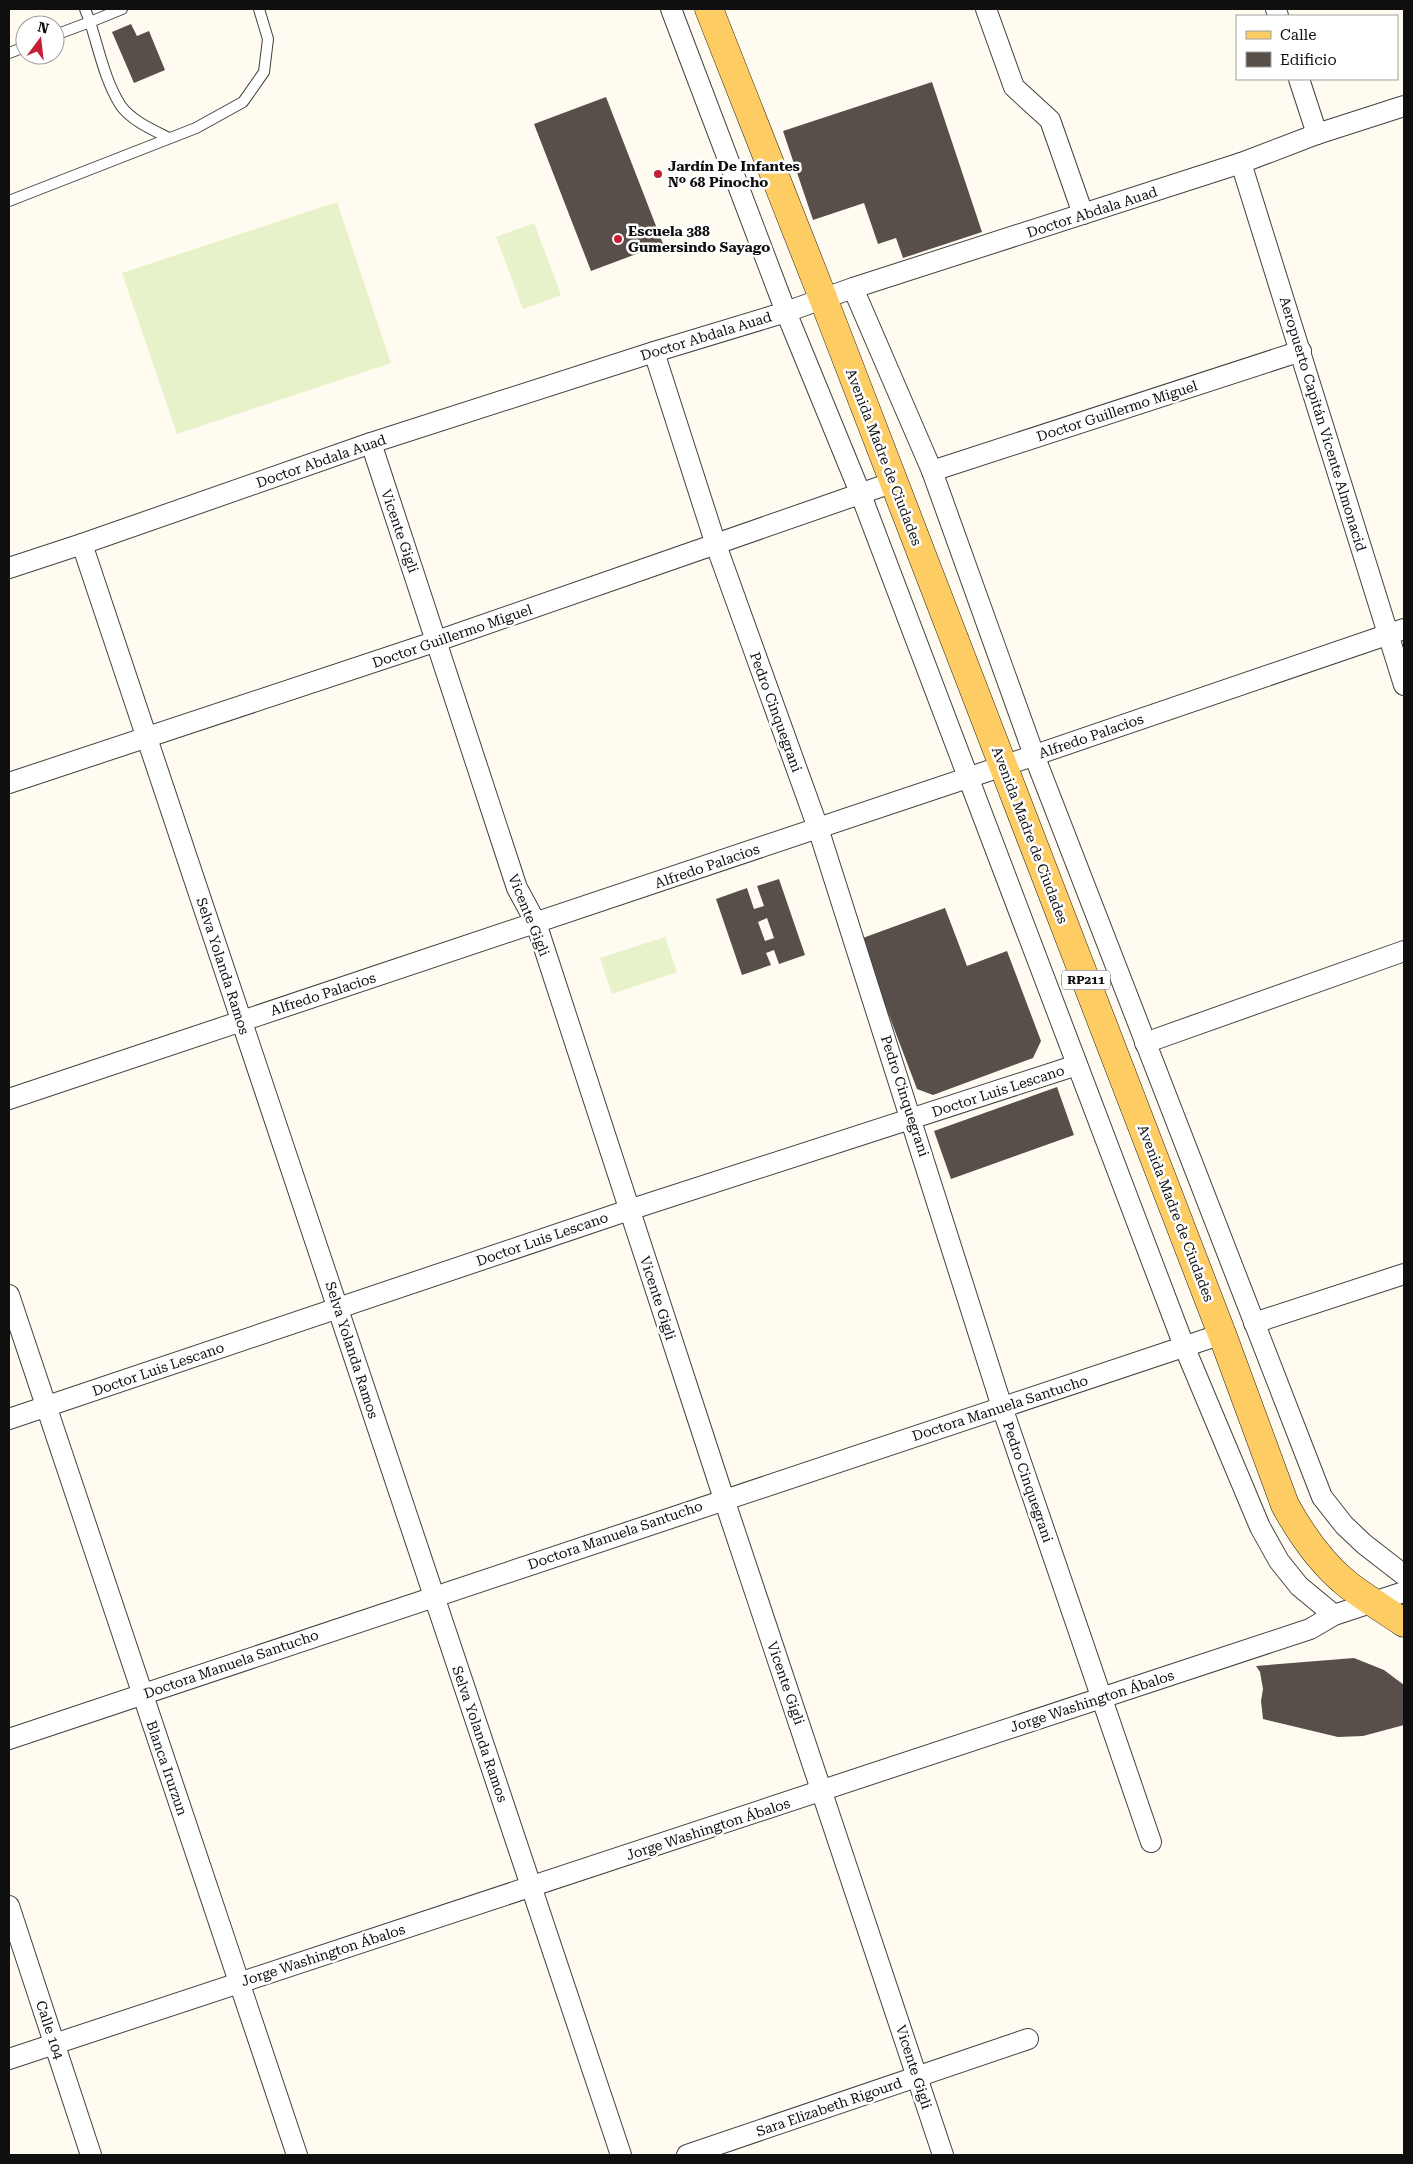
<svg xmlns="http://www.w3.org/2000/svg" width="1413" height="2164" viewBox="0 0 1413 2164" font-family="'Roboto Serif',serif">
	<rect width="100%" height="100%" fill="#fffbf0"/>
	<g fill="#e7f2ca">
		<path d="M337,202L391,363L177,434L122,273Z"/>
		<path d="M534,223L561,295L523,309L496,237Z"/>
		<path d="M665,937L677,972L612,994L600,958Z"/>
	</g>
	<g fill="#584f4a" fill-rule="evenodd">
		<path d="M131,24L137,36L149,31L165,70L134,83L112,32Z"/>
		<path d="M932,82L982,232L903,258L896,238L878,244L864,203L813,220L783,131Z"/>
		<path d="M606,97L663,244L591,271L534,124Z"/>
		<path d="M779,879L805,955L779,964L774,950L766,953L771,965L742,975L716,899L747,888L754,909L764,906L757,886ZM767,918L774,938L765,941L758,922Z"/>
		<path d="M945,908L967,966L1007,951L1041,1041L1033,1058L933,1095L917,1089L860,939Z"/>
		<path d="M1057,1087L1074,1135L951,1179L934,1131Z"/>
		<path d="M1354,1658L1384,1670L1404,1685V1725L1363,1736L1338,1737L1263,1719L1261,1701L1263,1689L1260,1672L1256,1666Z"/>
	</g>
	<g fill="none" stroke-linecap="round" stroke-linejoin="round">
		<defs>
			<g id="lane">
				<path d="M85,9L90,22L122,9"/>
				<path d="M55,35L90,22C99,50 105,81 121,106C132,121 153,130 169,138"/>
				<path d="M9,53L25,47"/>
				<path d="M9,201L196,128L243,102L264,72L268,39L259,9"/>
			</g>
			<g id="street">
				<path d="M671,9L786,312L861,495L1184,1346L1260,1527L1279,1561L1299,1586L1334,1615"/>
				<path d="M986,9L1014,87L1050,120L1083,214"/>
				<path d="M1276,9L1278,16"/>
				<path d="M1299,79L1317,134"/>
				<path d="M1241,163L1404,685"/>
				<path d="M853,288L932,471L1034,755L1322,1497L1344,1525L1364,1544L1404,1575"/>
				<path d="M654,352L716,545L818,828L1002,1407L1151,1842"/>
				<path d="M371,443L517,888L536,923L724,1499L943,2155"/>
				<path d="M932,471L1301,351"/>
				<path d="M82,544L621,2155"/>
				<path d="M9,568L82,544L371,443L654,352L786,312L853,288L1241,163L1317,134L1404,106"/>
				<path d="M9,783L437,641L894,482"/>
				<path d="M1145,1043L1404,951"/>
				<path d="M9,1099L1003,766L1404,629"/>
				<path d="M9,1295L297,2155"/>
				<path d="M1254,1323L1404,1274"/>
				<path d="M9,1419L629,1210L1077,1065"/>
				<path d="M9,1739L1222,1334"/>
				<path d="M9,1906L91,2155"/>
				<path d="M9,2059L1310,1629L1334,1615L1404,1592"/>
				<path d="M687,2155L1028,2039"/>
			</g>
			<path id="primary" d="M709,9L823,298L1222,1334L1285,1505C1301,1534 1321,1563 1347,1584C1365,1598 1385,1610 1404,1623"/>
		</defs>
		<use href="#lane" stroke="#424242" stroke-width="12"/>
		<use href="#street" stroke="#424242" stroke-width="22"/>
		<use href="#primary" stroke="#202020" stroke-width="29"/>
		<use href="#lane" stroke="#fff" stroke-width="10"/>
		<use href="#street" stroke="#fff" stroke-width="20"/>
		<use href="#primary" stroke="#fdcc62" stroke-width="28"/>
	</g>
	<g fill="#c52035" stroke="#fff" stroke-width="2">
		<circle cx="658" cy="174" r="5"/>
		<circle cx="618" cy="239" r="5"/>
	</g>
	<g text-anchor="middle" dominant-baseline="central" stroke-width="5" stroke-linejoin="round" paint-order="stroke">
		<rect fill="#fff" stroke="#575757" stroke-width="1" x="1062" y="970.5" width="48" height="19" rx="4"/>
		<g font-size="12" font-weight="bold" fill="#0f0f0f">
			<text x="1086" y="980">RP211</text>
		</g>
		<g font-size="14" font-weight="bold" fill="#0f0f0f" stroke="#fff" text-anchor="start">
			<text x="668" y="166">Jardín De Infantes<tspan x="668" dy="16">Nº 68 Pinocho</tspan></text>
			<text x="628" y="231">Escuela 388<tspan x="628" dy="16">Gumersindo Sayago</tspan></text>
		</g>
		<g font-size="14" fill="#0f0f0f" stroke="#fff">
			<text transform="translate(1092 212) rotate(-18)">Doctor Abdala Auad</text>
			<text transform="translate(706 336) rotate(-17)">Doctor Abdala Auad</text>
			<text transform="translate(1117 411) rotate(-18)">Doctor Guillermo Miguel</text>
			<text transform="translate(1323 424) rotate(73)">Aeropuerto Capitán Vicente Almonacid</text>
			<text transform="translate(884 457) rotate(69)">Avenida Madre de Ciudades</text>
			<text transform="translate(321 461) rotate(-19)">Doctor Abdala Auad</text>
			<text transform="translate(400 531) rotate(71)">Vicente Gigli</text>
			<text transform="translate(452 636) rotate(-19)">Doctor Guillermo Miguel</text>
			<text transform="translate(776 712) rotate(70)">Pedro Cinquegrani</text>
			<text transform="translate(1091 736) rotate(-19)">Alfredo Palacios</text>
			<text transform="translate(1030 835) rotate(69)">Avenida Madre de Ciudades</text>
			<text transform="translate(707 866) rotate(-19)">Alfredo Palacios</text>
			<text transform="translate(529 915) rotate(68)">Vicente Gigli</text>
			<text transform="translate(223 966) rotate(72)">Selva Yolanda Ramos</text>
			<text transform="translate(323 994) rotate(-18)">Alfredo Palacios</text>
			<text transform="translate(998 1091) rotate(-18)">Doctor Luis Lescano</text>
			<text transform="translate(905 1096) rotate(72)">Pedro Cinquegrani</text>
			<text transform="translate(1176 1213) rotate(69)">Avenida Madre de Ciudades</text>
			<text transform="translate(542 1239) rotate(-19)">Doctor Luis Lescano</text>
			<text transform="translate(658 1298) rotate(72)">Vicente Gigli</text>
			<text transform="translate(352 1350) rotate(72)">Selva Yolanda Ramos</text>
			<text transform="translate(158 1369) rotate(-19)">Doctor Luis Lescano</text>
			<text transform="translate(1000 1408) rotate(-18)">Doctora Manuela Santucho</text>
			<text transform="translate(1028 1482) rotate(71)">Pedro Cinquegrani</text>
			<text transform="translate(615 1535) rotate(-19)">Doctora Manuela Santucho</text>
			<text transform="translate(231 1664) rotate(-19)">Doctora Manuela Santucho</text>
			<text transform="translate(786 1683) rotate(71)">Vicente Gigli</text>
			<text transform="translate(1092 1701) rotate(-18)">Jorge Washington Ábalos</text>
			<text transform="translate(480 1734) rotate(71)">Selva Yolanda Ramos</text>
			<text transform="translate(167 1768) rotate(71)">Blanca Irurzun</text>
			<text transform="translate(708 1829) rotate(-18)">Jorge Washington Ábalos</text>
			<text transform="translate(323 1955) rotate(-18)">Jorge Washington Ábalos</text>
			<text transform="translate(50 2030) rotate(72)">Calle 104</text>
			<text transform="translate(914 2067) rotate(72)">Vicente Gigli</text>
			<text transform="translate(829 2107) rotate(-19)">Sara Elizabeth Rigourd</text>
		</g>
	</g>
	<rect width="1413" height="2164" fill="none" stroke="#0f0f0f" stroke-width="20"/>
	<rect x="1236" y="15" width="162" height="65" fill="#ffffff" stroke="#9f9f9f"/>
	<rect x="1246" y="31" width="25" height="8" fill="#fdcc62" stroke="#9f9f9f"/>
	<text x="1280" y="40" font-size="15" fill="#0f0f0f">Calle</text>
	<rect x="1246" y="52" width="25" height="15" fill="#584f4a" stroke="#9f9f9f"/>
	<text x="1280" y="65" font-size="15" fill="#0f0f0f">Edificio</text>
	<g transform="translate(40 40) rotate(15)"><circle r="24" fill="#ffffff" stroke="#9f9f9f"/>
	<path d="M0-4L9 19L0 12L-9 19Z" fill="#c52035"/>
	<text y="-8" font-size="14" font-weight="bold" text-anchor="middle" fill="#0f0f0f">N</text>
	</g>
</svg>
